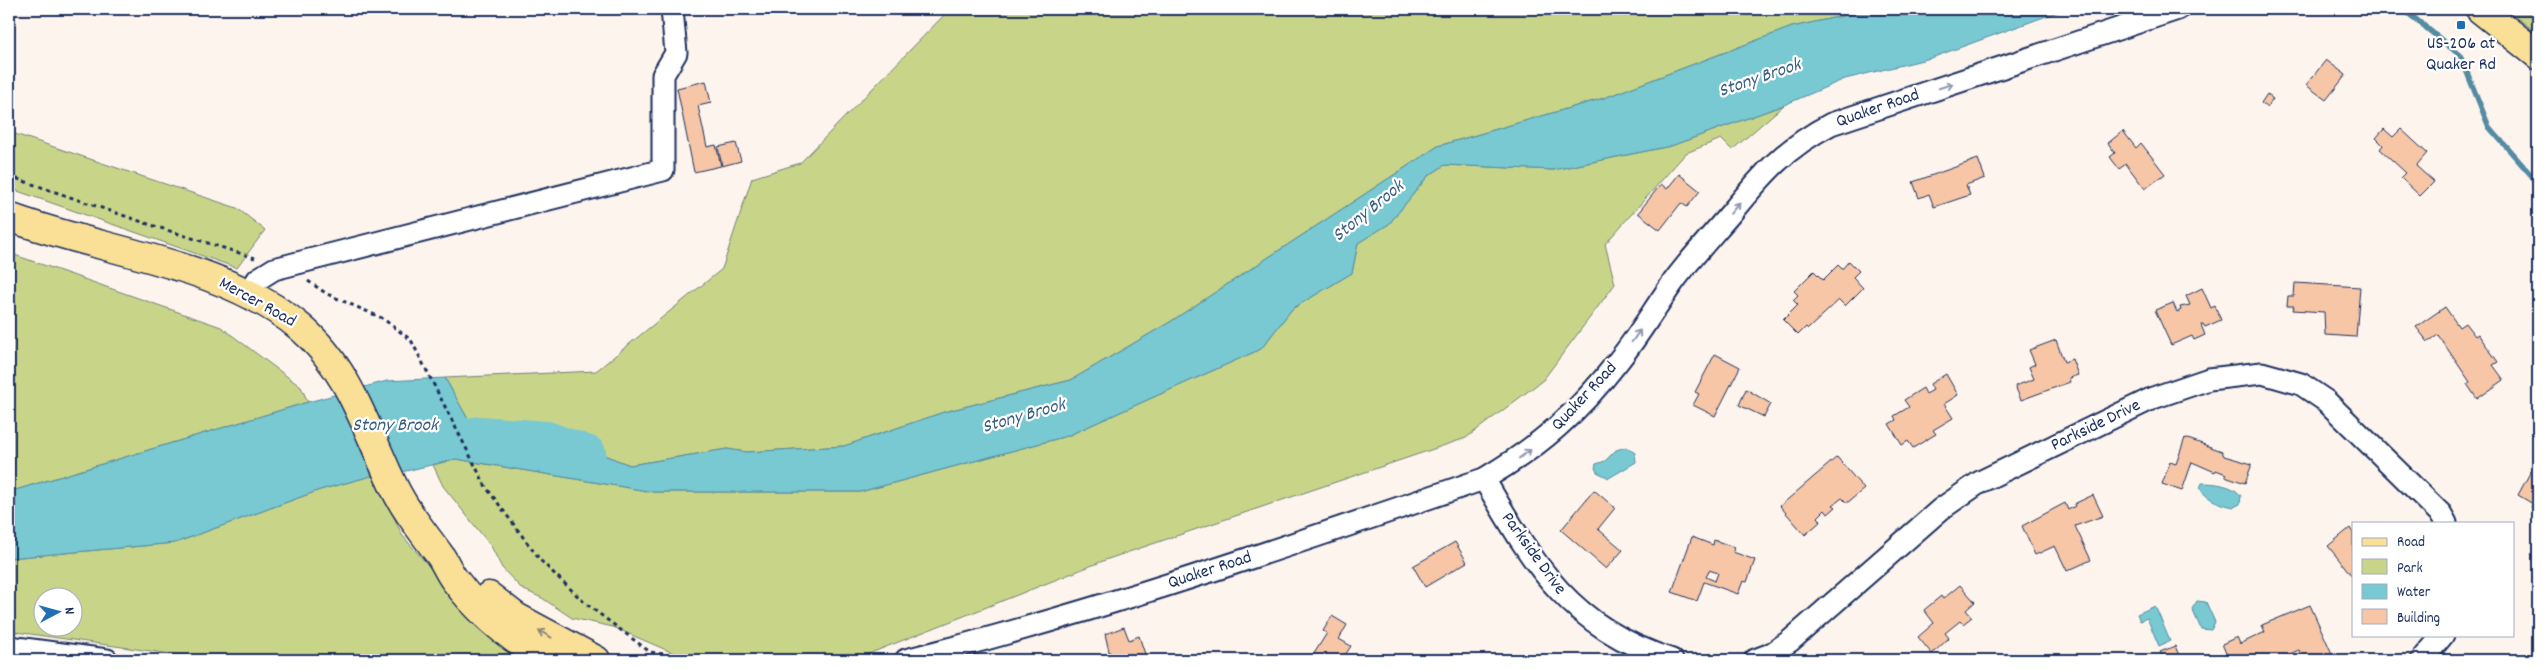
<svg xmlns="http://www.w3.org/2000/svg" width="2547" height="669" viewBox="0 0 2547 669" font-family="Dekko,sans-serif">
	<rect width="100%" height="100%" fill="#fdf4ed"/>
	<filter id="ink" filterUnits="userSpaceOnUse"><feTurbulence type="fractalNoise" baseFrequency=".02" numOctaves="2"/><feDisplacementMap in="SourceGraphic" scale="10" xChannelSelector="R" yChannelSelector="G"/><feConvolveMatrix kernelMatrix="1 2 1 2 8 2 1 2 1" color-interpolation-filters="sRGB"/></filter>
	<g filter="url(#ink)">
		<g fill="#c8d589" stroke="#728274" fill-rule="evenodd">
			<path d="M950,9H1874L1792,27L1604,98L1438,146L1170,322L1071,380L944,412L844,446L747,452L727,449L630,465L562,439L480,433L469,421L445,378L596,371L722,269L752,178L800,163Z"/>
			<path d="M2506,9H2538V34Z"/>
			<path d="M1784,105L1732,150L1721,139L1686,153L1605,244L1615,284L1543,380L1466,438L1108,559L853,660H699L685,658L613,627L572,618L542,598L522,589L502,568L491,546L443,486L433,465L456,459L653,492H860L1067,436L1261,349L1292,309L1352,273L1358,243L1389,224L1428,176L1445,165L1553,170L1671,146Z"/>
			<path d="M9,132L237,208L265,230L237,268L9,188Z"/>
			<path d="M9,253L221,327L301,387L308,402L9,492Z"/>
			<path d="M375,475L402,535L466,609L529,660H214L9,631V558L175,543L320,490ZM42,596H72V626H42Z"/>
		</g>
		<g fill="#78c9d1" stroke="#538ba3">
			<path d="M1874,9H2066L1931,58L1845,79L1784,105L1671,146L1553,170L1445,165L1428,176L1389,224L1358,243L1352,273L1292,309L1261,349L1067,436L860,492H653L456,459L406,471L375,475L320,490L175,543L9,558V492L308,402L387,381L445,378L469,421L480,433L562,439L630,465L727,449L747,452L844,446L944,412L1071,380L1170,322L1438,146L1604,98L1792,27Z"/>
			<path d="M1626,447L1635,453L1636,462L1609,478L1597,472L1595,468L1596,464L1605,461L1616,450Z"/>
			<path d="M2202,483C2215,483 2234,485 2241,496L2240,504L2234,507C2222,505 2205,499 2200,488Z"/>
			<path d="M2197,601L2206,602L2215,622L2211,630L2201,629L2192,609Z"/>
			<path d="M2155,606L2170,641L2159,646L2147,618L2140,621L2137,614Z"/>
		</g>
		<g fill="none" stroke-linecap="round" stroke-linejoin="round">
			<path stroke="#538ba3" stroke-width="5.5" d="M2403,9L2460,55L2489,127L2532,176L2538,188"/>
			<path stroke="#78c9d1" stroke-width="34" d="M436,441L480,433L547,438L589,453"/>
		</g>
		<g fill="#f6c6a6" stroke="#1b2f5e" fill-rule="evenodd">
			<path d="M2326,60L2346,75L2326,100L2306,85Z"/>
			<path d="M706,81L711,103L698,106L707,147L716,145L721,166L694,172L677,88Z"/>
			<path d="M2267,94L2273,99L2267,108L2261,103Z"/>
			<path d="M2384,129L2393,137L2401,129L2427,153L2416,166L2434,182L2420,196L2401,178L2406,173L2380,149L2383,145L2376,138Z"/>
			<path d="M2123,131L2136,148L2141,143L2165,174L2145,189L2126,164L2119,169L2110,157L2115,153L2108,143Z"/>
			<path d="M736,143L741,161L722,166L718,147Z"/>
			<path d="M1978,159L1985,178L1966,185L1970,195L1934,207L1929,194L1919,198L1913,182Z"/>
			<path d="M1679,174L1700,191L1687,207L1681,203L1660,230L1638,213L1661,184L1667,189Z"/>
			<path d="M1849,261L1859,271L1853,277L1863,288L1845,306L1839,300L1808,329L1806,327L1798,335L1783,320L1798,305L1793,300L1798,295L1794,291L1814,271L1823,280L1838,265L1842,269Z"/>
			<path d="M2295,283L2360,287L2356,337L2325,335L2324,312L2293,310L2294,306H2287L2288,296H2294Z"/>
			<path d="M2202,288L2211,308L2215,306L2221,320L2205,327L2203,324L2201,325L2205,335L2194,340L2192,336L2171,345L2155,310L2173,303L2177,312L2181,310L2180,307L2190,305L2186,296Z"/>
			<path d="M2445,307L2459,327L2465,323L2475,336L2478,334L2498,362L2493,365L2504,380L2477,399L2467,384L2470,382L2438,335L2428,342L2416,327Z"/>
			<path d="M2056,340L2064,362L2072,359L2078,375L2069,378L2070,382L2021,400L2015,386L2034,379L2029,367L2035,364L2029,350Z"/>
			<path d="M1715,354L1740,367L1715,416L1693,405L1699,394L1695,392Z"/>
			<path d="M1946,374L1958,395L1944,404L1953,418L1933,430L1936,434L1913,448L1908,441L1902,445L1889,424L1896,420L1894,416L1909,407L1904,400L1923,388L1926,394L1933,390L1930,384Z"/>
			<path d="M1746,389L1771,404L1764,417L1739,405Z"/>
			<path d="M2185,438L2222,451L2224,456L2252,464L2245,483L2225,476L2226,474L2216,470L2215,472L2192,462L2182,491L2162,484L2170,462L2176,464Z"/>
			<path d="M1837,457L1864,489L1847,503L1842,498L1833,505L1836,507L1828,514L1825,510L1818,517L1821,521L1805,535L1780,506Z"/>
			<path d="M2531,471L2538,475V511L2531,507L2533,504L2518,495Z"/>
			<path d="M1594,490L1615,508L1598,529L1623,550L1606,569L1561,530Z"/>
			<path d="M2093,495L2103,516L2075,526L2091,560L2067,571L2055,546L2035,555L2022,526L2065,503L2068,510L2075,506L2074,504Z"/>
			<path d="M2350,528L2353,533V577L2328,546Z"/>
			<path d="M1692,537L1713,545L1714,540L1734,547L1733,552L1755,560L1747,582L1743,581L1738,594L1704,582L1697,601L1672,592ZM1709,570L1718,573L1715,581L1706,577Z"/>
			<path d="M1455,542L1467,562L1425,587L1413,566Z"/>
			<path d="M1960,585L1975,602L1966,610L1972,617L1963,624L1960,621L1945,633L1949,638L1932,654L1918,637L1934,623L1924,610L1941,596L1943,599Z"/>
			<path d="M2310,605L2334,658L2304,660L2299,650L2283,657L2285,660H2229L2222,644L2237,637L2240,644L2265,632L2262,625Z"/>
			<path d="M1332,616L1347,625L1339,639L1351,646L1342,660H1310L1327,633L1323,631Z"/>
			<path d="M1124,627L1129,640L1139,636L1147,660H1111L1105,634Z"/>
			<path d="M2175,646L2181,660H2151L2162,655L2160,652Z"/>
		</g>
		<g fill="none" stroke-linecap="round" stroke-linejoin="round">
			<defs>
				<g id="minor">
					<path d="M248,294L258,279L274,269L663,170V75L676,53L672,9"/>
					<path d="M1484,479C1535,567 1570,627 1672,660"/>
					<path d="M9,647L107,660"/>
					<path d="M906,660C1102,611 1293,544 1484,479C1540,446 1578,413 1619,360C1640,334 1657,304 1677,277C1694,255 1713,234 1731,213C1763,174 1785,148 1831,124L2178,9"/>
					<path d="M1755,660L1771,654L1790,641L1941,509L1980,482L2153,398L2209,379L2262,373L2301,384L2326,401L2441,514L2446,523"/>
					<path d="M2422,660L2443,635"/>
				</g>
				<g id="major">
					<path d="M9,217C102,252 222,262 300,327C349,368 366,429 393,485C405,510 422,531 439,554C445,562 448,571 454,579C480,614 511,639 547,660"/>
					<path d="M489,596L516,617L596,660"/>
				</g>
				<path id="highway" d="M2480,9L2538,55"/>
			</defs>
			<use href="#minor" stroke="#1b2f5e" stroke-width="25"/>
			<use href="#major" stroke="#1b2f5e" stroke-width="31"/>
			<use href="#highway" stroke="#1b2f5e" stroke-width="31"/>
			<g stroke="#1b2f5e" stroke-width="3" stroke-dasharray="4 4" stroke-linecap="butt">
				<path d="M9,176L151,225L255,258"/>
				<path d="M308,281L327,294L382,318L411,340L486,487L540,560L585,603L650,652L701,660"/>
			</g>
			<use href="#minor" stroke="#fff" stroke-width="21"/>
			<use href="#major" stroke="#fadf96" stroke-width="28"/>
			<use href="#highway" stroke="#fadf96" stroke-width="28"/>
		</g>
		<defs><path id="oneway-shaft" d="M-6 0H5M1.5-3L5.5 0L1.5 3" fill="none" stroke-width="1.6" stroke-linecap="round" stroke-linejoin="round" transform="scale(1.25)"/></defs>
		<g stroke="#8d97ae">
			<use href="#oneway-shaft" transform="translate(1946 86) rotate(-18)"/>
			<use href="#oneway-shaft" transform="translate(1735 208) rotate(-50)"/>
			<use href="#oneway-shaft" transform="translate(1636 336) rotate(-55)"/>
			<use href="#oneway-shaft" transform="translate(1525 454) rotate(-36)"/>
		</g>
		<use stroke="#8a877a" href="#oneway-shaft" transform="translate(545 634) rotate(-151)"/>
	</g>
	<rect fill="#1f6fb2" stroke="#fff" stroke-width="2" x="2456" y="20" width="10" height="10" rx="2.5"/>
	<g text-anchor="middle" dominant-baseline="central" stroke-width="4.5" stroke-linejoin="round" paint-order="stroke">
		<g font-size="18" fill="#1b2f5e" stroke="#fff">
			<text x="2461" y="44">US-206 at<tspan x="2461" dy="21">Quaker Rd</tspan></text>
		</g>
		<g font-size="18" fill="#1b2f5e" stroke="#fff">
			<text transform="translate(1878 109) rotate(-19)">Quaker Road</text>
			<text transform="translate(257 303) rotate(29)">Mercer Road</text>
			<text transform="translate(1585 397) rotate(-47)">Quaker Road</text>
			<text transform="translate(2096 426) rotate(-26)">Parkside Drive</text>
			<text transform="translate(1533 554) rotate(54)">Parkside Drive</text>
			<text transform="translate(1210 571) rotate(-18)">Quaker Road</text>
		</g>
		<g font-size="19" font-style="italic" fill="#375d80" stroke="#fff">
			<text transform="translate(1760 79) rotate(-19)">Stony Brook</text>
			<text transform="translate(1369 212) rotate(-39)">Stony Brook</text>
			<text transform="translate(1024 417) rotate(-16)">Stony Brook</text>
			<text x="395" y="426">Stony Brook</text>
		</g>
	</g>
	<rect width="2547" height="669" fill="none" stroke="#fff" stroke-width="30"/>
	<rect x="15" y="15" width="2517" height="639" fill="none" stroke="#1b2f5e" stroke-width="2" filter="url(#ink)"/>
	<rect x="2352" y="522" width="162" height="115" fill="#ffffff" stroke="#a4acbf"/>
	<rect x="2362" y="538" width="25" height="8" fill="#fadf96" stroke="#a4acbf"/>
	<text x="2397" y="546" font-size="15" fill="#1b2f5e">Road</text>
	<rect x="2362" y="559" width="25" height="15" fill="#c8d589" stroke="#a4acbf"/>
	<text x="2397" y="572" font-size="15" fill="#1b2f5e">Park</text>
	<rect x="2362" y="584" width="25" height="15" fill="#78c9d1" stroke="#a4acbf"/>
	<text x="2397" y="596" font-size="15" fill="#1b2f5e">Water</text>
	<rect x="2362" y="609" width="25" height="15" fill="#f6c6a6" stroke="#a4acbf"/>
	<text x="2397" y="622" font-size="15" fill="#1b2f5e">Building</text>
	<g transform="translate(58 612) rotate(84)"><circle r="24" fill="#ffffff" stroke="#a4acbf"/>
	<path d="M0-4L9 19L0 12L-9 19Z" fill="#1f6fb2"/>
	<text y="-8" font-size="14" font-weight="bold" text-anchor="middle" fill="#1b2f5e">N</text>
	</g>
</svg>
